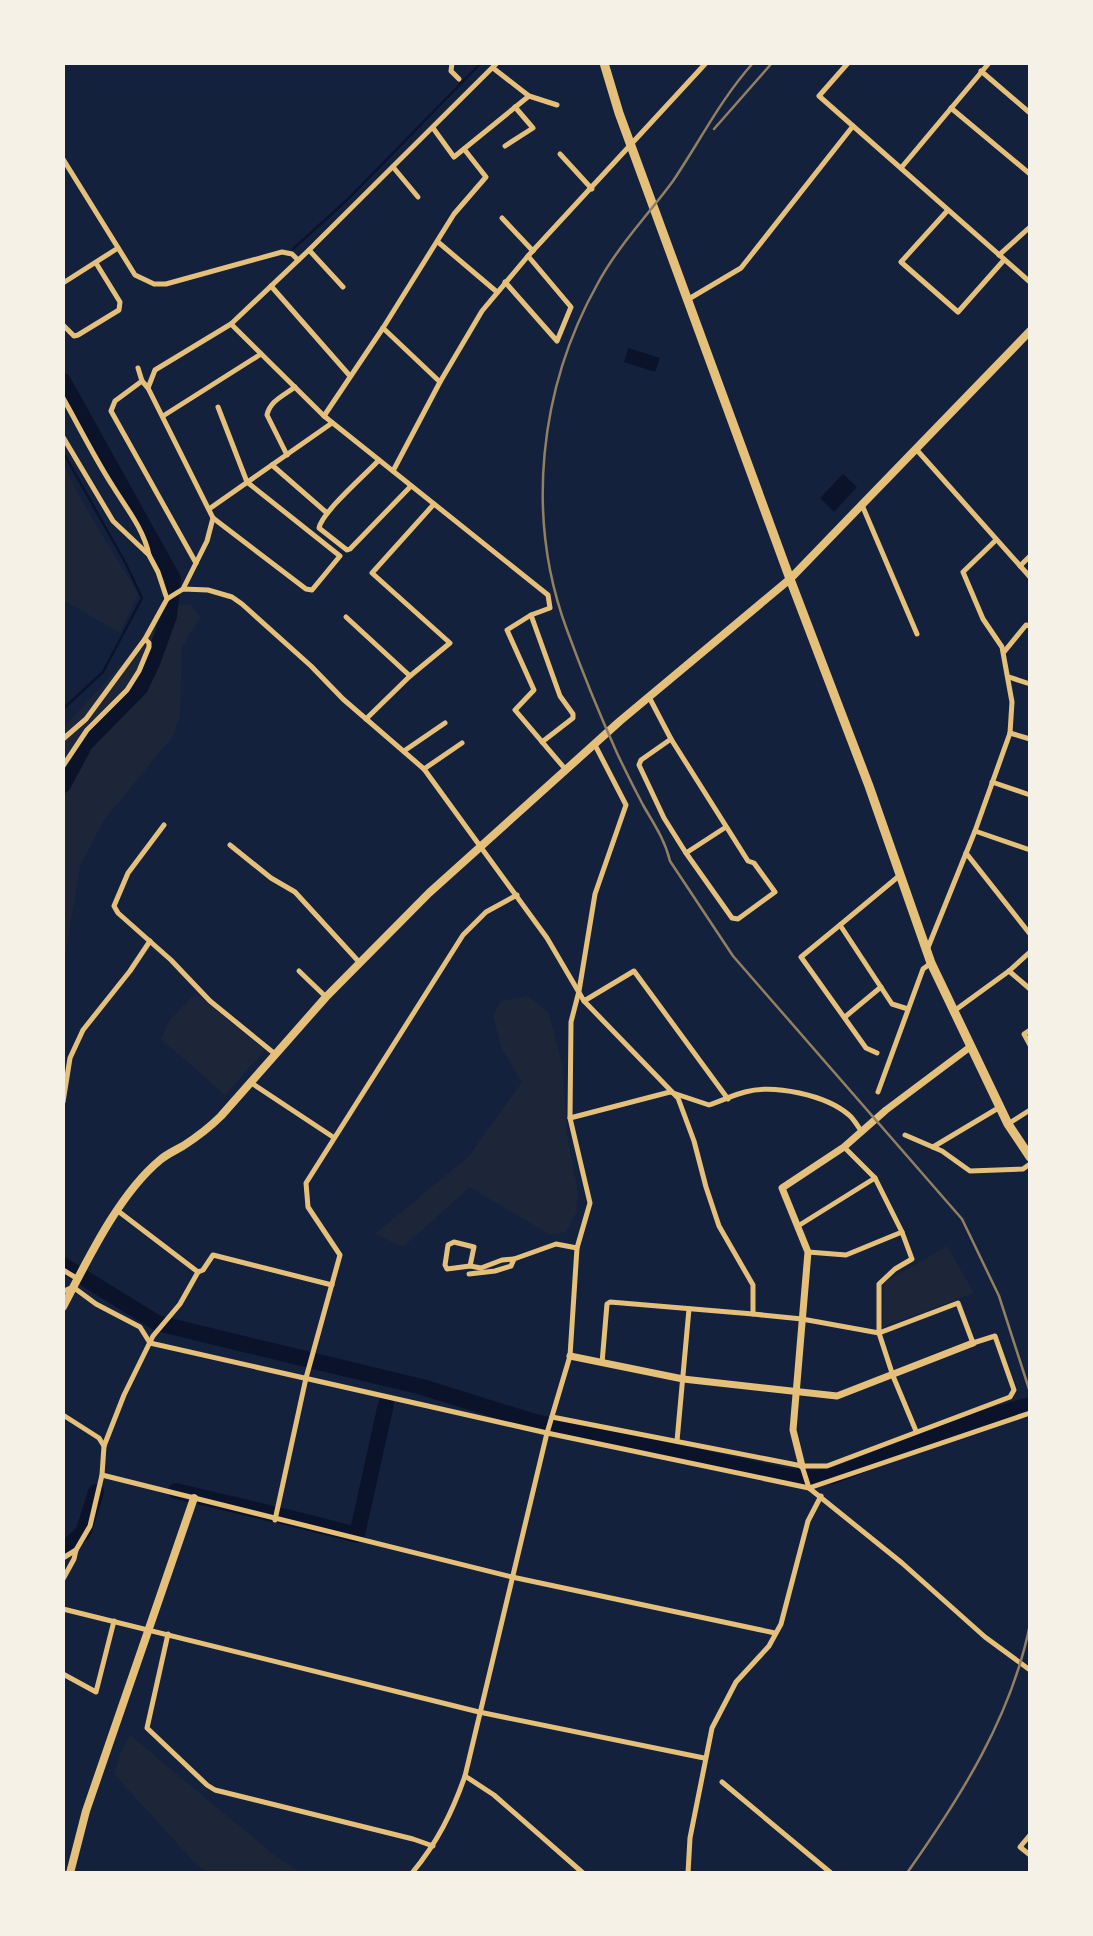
<svg xmlns="http://www.w3.org/2000/svg" width="1093" height="1936" viewBox="0 0 1093 1936" font-family="'Fira Sans Condensed',sans-serif">
	<rect width="100%" height="100%" fill="#14213d"/>
	<g fill="#1d2539">
		<path d="M63,463L79,496L138,594L120,633L63,600Z"/>
		<path d="M191,604L200,617L182,647L180,716L173,736L104,820L80,866L63,968V728L153,631L179,605Z"/>
		<path d="M195,993L265,1050L225,1095L161,1039L169,1021Z"/>
		<path d="M528,996L549,1013L563,1067L567,1134L578,1193L576,1213L566,1232L550,1235L470,1187L403,1247L375,1234L469,1156L522,1082L501,1047L493,1015L501,1001Z"/>
		<path d="M947,1246L974,1293L883,1327L884,1283Z"/>
		<path d="M130,1735L274,1855L301,1873H208L193,1861L114,1774L121,1752Z"/>
	</g>
	<g fill="#0b132b">
		<path d="M628,348L660,358L655,372L624,362Z"/>
		<path d="M843,474L857,487L834,512L820,498Z"/>
	</g>
	<g fill="none" stroke-linecap="round" stroke-linejoin="round">
		<g stroke="#0b132b" stroke-width="2.5">
			<path d="M293,249L347,200L481,63"/>
			<path d="M63,452L126,564L142,598L103,672L63,709"/>
		</g>
		<g stroke="#0b132b" stroke-width="16">
			<path d="M63,381L173,579L169,616L152,663L140,688L85,744L63,785"/>
			<path d="M63,1265L157,1323L422,1387L535,1422L787,1476L815,1478L833,1476L977,1420L1030,1405"/>
			<path d="M176,1491L273,1514"/>
			<path d="M282,1516L357,1535L386,1404"/>
			<path d="M63,1550L83,1533L96,1492"/>
		</g>
		<g stroke="#e5c07b" stroke-width="5">
			<path d="M452,63L451,71L459,79"/>
			<path d="M848,63L819,96L1030,282"/>
			<path d="M981,71L1030,113"/>
			<path d="M529,96L557,105"/>
			<path d="M951,108L1030,174"/>
			<path d="M433,128L454,157L529,96L493,68"/>
			<path d="M505,146L533,128L515,107"/>
			<path d="M560,154L592,189"/>
			<path d="M63,159L135,275L154,284H166L282,252L292,254L298,260"/>
			<path d="M393,167L418,197"/>
			<path d="M901,168L989,63"/>
			<path d="M948,210L901,262L958,312L1004,260"/>
			<path d="M502,218L533,251"/>
			<path d="M438,242L497,292"/>
			<path d="M309,250L343,287"/>
			<path d="M999,255L1030,227"/>
			<path d="M505,282L557,341L571,307L528,256"/>
			<path d="M63,283L118,248"/>
			<path d="M271,286L350,376"/>
			<path d="M687,300L741,268L853,126"/>
			<path d="M231,324L324,416L548,595L550,608L531,615L507,630L534,690L515,710L566,770"/>
			<path d="M63,325L74,336L78,335L119,310L120,302L96,263"/>
			<path d="M383,328L440,382"/>
			<path d="M138,368L142,381"/>
			<path d="M148,388L142,381L115,401L111,411L196,563"/>
			<path d="M63,398C80,428 95,459 114,488C127,509 144,530 149,555"/>
			<path d="M218,407L247,482L340,556L312,590L306,589L213,518L148,388L155,370L231,324L309,250L497,63"/>
			<path d="M163,416L261,354"/>
			<path d="M324,416L383,328L454,214L486,177L464,149"/>
			<path d="M63,437L113,521L149,555L158,572L167,599"/>
			<path d="M916,449L1030,577"/>
			<path d="M287,455L267,415C270,401 283,396 295,387"/>
			<path d="M379,460C366,474 322,512 319,528L347,550L350,549L411,486"/>
			<path d="M272,465L327,513"/>
			<path d="M393,471L440,382L482,311L528,256L706,63"/>
			<path d="M862,505L917,634"/>
			<path d="M209,509L332,423"/>
			<path d="M1020,566L1030,556"/>
			<path d="M183,589L207,541L213,518"/>
			<path d="M531,615L560,696L573,714V718L542,742"/>
			<path d="M346,617L410,676"/>
			<path d="M1004,652L1026,625L1030,626"/>
			<path d="M1009,677L1030,684"/>
			<path d="M649,697L671,739L748,861L754,863L775,892L738,919L732,918L686,853L726,827"/>
			<path d="M366,719L410,676L450,643L372,573L434,504"/>
			<path d="M1010,733L1030,739"/>
			<path d="M63,739L86,719L145,639L167,599L183,589L208,590L232,597L242,604L311,666L343,699L424,769L547,938L584,1001L678,1098L694,1141L706,1187L719,1226L753,1285V1314"/>
			<path d="M671,739L641,760L639,765L664,818L686,853"/>
			<path d="M404,751L445,723"/>
			<path d="M63,766L87,730L127,690L139,671L149,647V643L145,639"/>
			<path d="M424,769L462,743"/>
			<path d="M992,782L1030,795"/>
			<path d="M164,825L128,873L114,906L118,913L171,960L210,1001L275,1054"/>
			<path d="M975,831L1030,850"/>
			<path d="M230,845L271,878L295,892L360,963"/>
			<path d="M966,853L1030,934"/>
			<path d="M899,876L840,925L892,1004L908,1009"/>
			<path d="M840,925L801,957L866,1048L877,1053"/>
			<path d="M927,950L975,831L1010,733L1012,702L1002,647L983,619L963,572L996,540"/>
			<path d="M299,971L326,997"/>
			<path d="M1009,971L1030,989"/>
			<path d="M584,1001L634,971L728,1099"/>
			<path d="M954,1011L1009,971L1030,952"/>
			<path d="M845,1017L881,987"/>
			<path d="M1030,1030L1024,1034L1030,1045"/>
			<path d="M250,1082L333,1137"/>
			<path d="M878,1092L923,969L931,963"/>
			<path d="M63,1102L70,1058L83,1030L130,971L150,941"/>
			<path d="M570,1118L670,1092L709,1105C721,1101 733,1095 745,1092C774,1084 826,1095 849,1115C854,1119 858,1127 862,1132"/>
			<path d="M1008,1124L1030,1110"/>
			<path d="M905,1135L942,1151L970,1171L1023,1169L1030,1164"/>
			<path d="M933,1147L1000,1107"/>
			<path d="M118,1211L198,1272"/>
			<path d="M798,1226L875,1178"/>
			<path d="M902,1232L912,1259L895,1269L879,1284V1333L893,1376L916,1431"/>
			<path d="M808,1252L846,1255L902,1232L875,1178L844,1147"/>
			<path d="M470,1266L447,1269L445,1265L448,1245L454,1242L474,1247L470,1266L481,1268L502,1260L514,1259L556,1244L577,1248"/>
			<path d="M63,1270L78,1279"/>
			<path d="M469,1274L495,1271L511,1266L514,1259"/>
			<path d="M64,1291L73,1287L96,1304L140,1327L150,1343L547,1433L809,1488L902,1563L985,1637L1030,1670"/>
			<path d="M63,1415L99,1438L104,1446"/>
			<path d="M552,1417L802,1466H827L1010,1397L1014,1390L995,1336L973,1343L958,1303L879,1333L802,1319L753,1314L610,1302L607,1304L602,1363"/>
			<path d="M677,1441L689,1309"/>
			<path d="M802,1466L809,1488"/>
			<path d="M102,1475L512,1577L775,1633"/>
			<path d="M809,1488L1030,1413"/>
			<path d="M275,1520L306,1378L340,1255L308,1207L306,1183L463,935L486,912L517,895"/>
			<path d="M63,1558L76,1550L90,1526L102,1475L104,1446L124,1395L153,1336L180,1304L198,1272L203,1270L213,1255L332,1285"/>
			<path d="M63,1579L74,1559L76,1550"/>
			<path d="M63,1609L479,1712L704,1758"/>
			<path d="M168,1634L147,1728L207,1785L215,1790L413,1839L433,1846"/>
			<path d="M63,1674L96,1692L114,1621"/>
			<path d="M465,1776L494,1795L583,1873"/>
			<path d="M722,1782L831,1873"/>
			<path d="M1030,1835L1020,1847L1030,1855"/>
			<path d="M412,1873C437,1843 452,1813 465,1776L547,1433L570,1356L577,1248L590,1203L570,1118L571,1022L579,991L595,894L626,805L595,745"/>
			<path d="M688,1873L690,1838L712,1728L736,1682L769,1646L781,1624L808,1521L821,1496"/>
		</g>
		<g stroke="#e5c07b" stroke-width="7">
			<path d="M570,1356L683,1379L837,1396L973,1343"/>
			<path d="M802,1466L793,1430L808,1252L782,1188L844,1147L886,1110L970,1047"/>
		</g>
		<g stroke="#e5c07b" stroke-width="8">
			<path d="M63,1307C88,1259 119,1194 160,1160C167,1154 176,1150 183,1146C197,1137 209,1128 221,1116L326,997L429,893L620,721L790,579L1030,331"/>
			<path d="M70,1873L86,1811L194,1498"/>
		</g>
		<path stroke="#e5c07b" stroke-width="9" d="M604,63L619,113L790,579L869,786L931,963L1008,1124L1030,1157"/>
		<g stroke="#918062" stroke-width="2.5">
			<path d="M753,63C720,100 700,141 673,181C648,215 618,246 598,283C539,388 525,517 567,630C582,671 599,713 617,753C625,770 634,788 643,805C654,824 665,840 670,861L733,956L962,1219L999,1296L1030,1392"/>
			<path d="M714,129L772,63"/>
			<path d="M907,1873C960,1798 1012,1716 1030,1624"/>
		</g>
	</g>
	<rect width="1093" height="1936" fill="none" stroke="#f6f1e7" stroke-width="130"/>
</svg>
